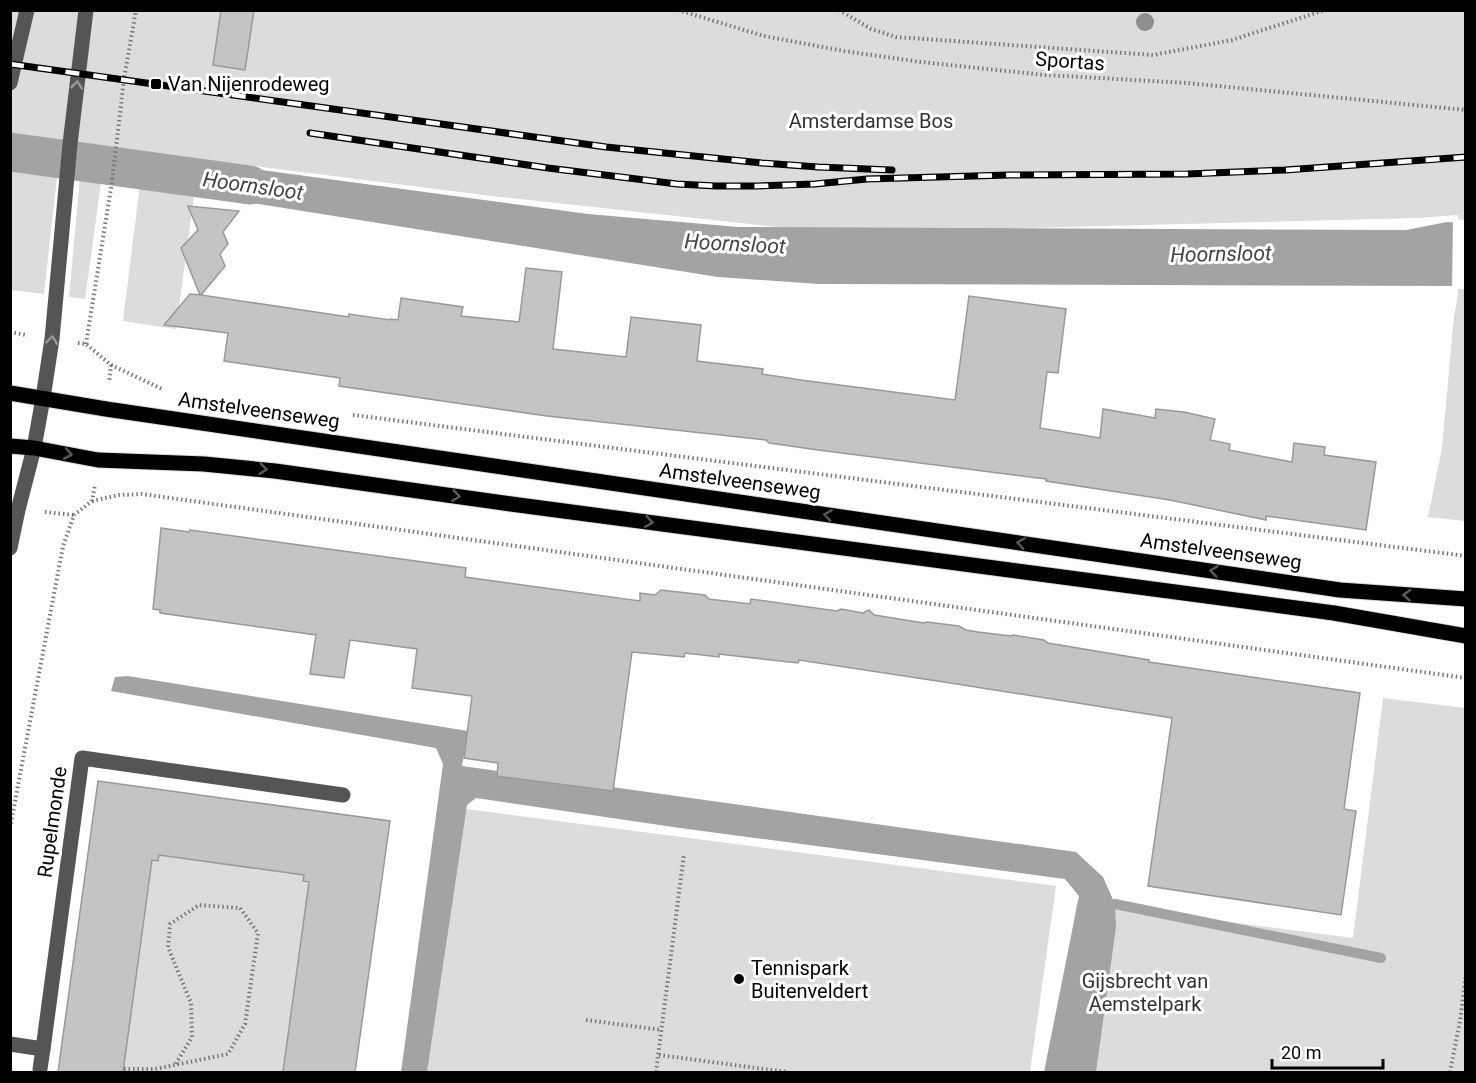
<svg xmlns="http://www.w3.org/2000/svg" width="1476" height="1083" viewBox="0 0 1476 1083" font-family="Roboto,sans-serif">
	<rect width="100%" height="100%" fill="#fff"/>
	<g fill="#dcdcdc">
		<path d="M10,11H1465V521L1428,517L1442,448L1454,316L1458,294L1459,235L1458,215L1417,218L832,233L492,196L199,159L176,329L123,321L144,152L106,147L85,299L69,297L83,144L61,141L44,294L11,290L10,184L17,136L11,135Z"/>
		<path d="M1383,698L1465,708V1072H1051L1077,902L1353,938Z"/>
		<path d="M459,808L1056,886L1030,1072H423Z"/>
		<path d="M159,855L304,875L303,881L309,882L283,1072H123L152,860L158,861Z"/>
	</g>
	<g fill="#a3a3a3">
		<path d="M201,162L588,214L738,227L1406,230L1447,222L1465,223V286L819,284L718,277L196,194Z"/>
		<path d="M128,676L468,731L462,766L1076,852L1103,877L1115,904L1116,927L1096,1072H1044L1079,896L1065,879L680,828L476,798L467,805L427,1072H401L443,764L436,748L111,691L115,677Z"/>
	</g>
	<path fill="#fff" d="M1453,219L1466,220V289H1452Z"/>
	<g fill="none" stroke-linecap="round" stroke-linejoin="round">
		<path stroke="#a3a3a3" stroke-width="10" d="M1115,904L1381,958"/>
		<path stroke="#a3a3a3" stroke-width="39" d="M10,152L250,185"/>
	</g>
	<g fill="#c4c4c4" stroke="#999" stroke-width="1.5">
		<path d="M221,10H254L245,70L213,65Z"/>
		<path d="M188,206L239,211L223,232L228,244L220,254L225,266L201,295L349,317V314L390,320V319L398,320L401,298L463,307L461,316L519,322L526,268L562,272L553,349L626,357L631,317L701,325L697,361L763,369L762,374L801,380L955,400L969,296L1066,309L1058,373L1047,372L1040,428L1100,438L1103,409L1155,418L1156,409L1184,412L1215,419L1210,440L1230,444L1229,450L1292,462L1294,443L1325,447L1324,455L1376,462L1366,530L1266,516V520L1170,500L1046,481V479L818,450L769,443L766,440L547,416L339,386L340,378L224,361L228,333L164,325L190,294L200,295L181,248L198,230Z"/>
		<path d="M161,528L189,532L190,530L466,568L465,577L640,601V593L655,595L661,590L705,595L709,599L750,604L751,599L837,611L841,609L863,613L869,610L874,615L924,623L927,622L959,626L966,630L978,632L1011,636L1013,635L1044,640L1048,643L1149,660V662L1360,693L1344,809L1356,811L1341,915L1148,886L1172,718L957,684L799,660L798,663L719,654V657L685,653L684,657L632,652L613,791L497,776L498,763L464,758L472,696L412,688L417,649L350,640L344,678L310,674L316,635L160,613V610L153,609Z"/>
		<path d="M98,781L390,821L355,1072H283L309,882L303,881L304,875L159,855L158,861L152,860L123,1072H58Z"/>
	</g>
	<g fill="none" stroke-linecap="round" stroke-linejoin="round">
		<defs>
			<g id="major">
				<path d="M10,393L106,409L1340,590L1466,599"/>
				<path d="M10,446L34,448L98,460L204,464L275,471L511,504L1334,613L1466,636"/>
			</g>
		</defs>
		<use href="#major" stroke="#dbdbdb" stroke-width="17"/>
		<g stroke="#777" stroke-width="4" stroke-dasharray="1.5 3" stroke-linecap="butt">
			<path d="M678,10L764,36L844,51L921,62L1045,75L1187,83L1466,110"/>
			<path d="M839,10L871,29L896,37L1153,55L1232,40L1325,10"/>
			<path d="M10,332L26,335"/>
			<path d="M78,343L86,344L111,365L109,382"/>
			<path d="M86,344L112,182L124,79L136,10"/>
			<path d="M111,365L162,389"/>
			<path d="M353,415L1466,556"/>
			<path d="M92,501L119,495L142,494L1466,678"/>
			<path d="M45,512L74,515"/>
			<path d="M10,828L63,546L74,515L92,501L95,485"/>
			<path d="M586,1020L662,1030"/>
			<path d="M659,1055L787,1072"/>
			<path d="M124,1069H155L228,1054L245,1024L258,933L240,908L199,905L170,924L168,947L191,1003L192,1037L175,1065"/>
			<path d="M656,1072L684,854"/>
			<path d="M1450,1072L1460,1021L1466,975"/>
		</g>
		<g stroke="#555" stroke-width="15">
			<path d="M10,83L27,10"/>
			<path d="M10,548L18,510L34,448L43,398L52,339L70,144L86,10"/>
			<path d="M10,1044L43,1049L82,758L343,795"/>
			<path d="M40,1069L43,1049"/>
		</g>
		<use href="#major" stroke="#000" stroke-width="15"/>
		<defs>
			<g id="rail">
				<path d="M10,64L606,147L762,163L818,167L892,170"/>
				<path d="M310,133L548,168L677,184L716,186H758L815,184L867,179L1009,175L1187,174L1285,170L1466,157"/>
			</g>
		</defs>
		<use href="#rail" stroke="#000" stroke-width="7"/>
		<use href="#rail" stroke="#fff" stroke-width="4.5" stroke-dasharray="14" stroke-linecap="butt"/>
	</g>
	<circle fill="#8f8f8f" cx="1145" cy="22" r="9"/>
	<defs><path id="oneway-chevron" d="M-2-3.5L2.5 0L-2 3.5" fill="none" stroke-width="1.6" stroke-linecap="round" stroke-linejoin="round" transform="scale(1.5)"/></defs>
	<g stroke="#999">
		<use href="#oneway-chevron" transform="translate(77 85) rotate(-84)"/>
		<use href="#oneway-chevron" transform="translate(52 340) rotate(-83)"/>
	</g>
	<g stroke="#595959">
		<use href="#oneway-chevron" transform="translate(68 454) rotate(10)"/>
		<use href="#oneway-chevron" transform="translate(263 469) rotate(6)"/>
		<use href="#oneway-chevron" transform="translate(456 496) rotate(8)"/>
		<use href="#oneway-chevron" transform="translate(828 515) rotate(-172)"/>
		<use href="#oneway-chevron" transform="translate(649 522) rotate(8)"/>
		<use href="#oneway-chevron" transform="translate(1021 543) rotate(-172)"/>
		<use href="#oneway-chevron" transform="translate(1214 571) rotate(-172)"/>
		<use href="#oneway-chevron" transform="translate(1407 595) rotate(-176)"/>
	</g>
	<g fill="#000" stroke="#fff" stroke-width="2">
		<rect x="150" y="78" width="12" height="12" rx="3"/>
		<circle cx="739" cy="979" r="6"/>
	</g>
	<g text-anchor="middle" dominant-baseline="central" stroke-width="6" stroke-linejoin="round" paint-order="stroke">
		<g font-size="20" fill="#000" stroke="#fff">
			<text transform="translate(1070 61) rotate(4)">Sportas</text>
			<text transform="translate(259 410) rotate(8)">Amstelveenseweg</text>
			<text transform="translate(740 481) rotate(8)">Amstelveenseweg</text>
			<text transform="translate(1221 551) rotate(8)">Amstelveenseweg</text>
			<text transform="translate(52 822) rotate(-82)">Rupelmonde</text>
		</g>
		<g font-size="20" fill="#000" stroke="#fff" text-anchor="start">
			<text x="168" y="84">Van Nijenrodeweg</text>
			<text x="751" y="968">Tennispark<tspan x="751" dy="23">Buitenveldert</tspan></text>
		</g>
		<g font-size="20" fill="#333" stroke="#fff">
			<text x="871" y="121">Amsterdamse Bos</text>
			<text x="1145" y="981">Gijsbrecht van<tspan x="1145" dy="23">Aemstelpark</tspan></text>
		</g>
		<g font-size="21" font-style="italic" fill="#444" stroke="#fff">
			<text transform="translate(253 186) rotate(8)">Hoornsloot</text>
			<text transform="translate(735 244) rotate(3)">Hoornsloot</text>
			<text transform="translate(1221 254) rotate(-1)">Hoornsloot</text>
		</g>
	</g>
	<rect width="1476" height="1083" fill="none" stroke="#000000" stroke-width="24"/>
	<path d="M1272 1059v9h111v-9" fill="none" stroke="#000000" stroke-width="3"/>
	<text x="1281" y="1059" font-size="18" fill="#000000" stroke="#ffffff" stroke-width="4.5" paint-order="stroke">20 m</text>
</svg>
